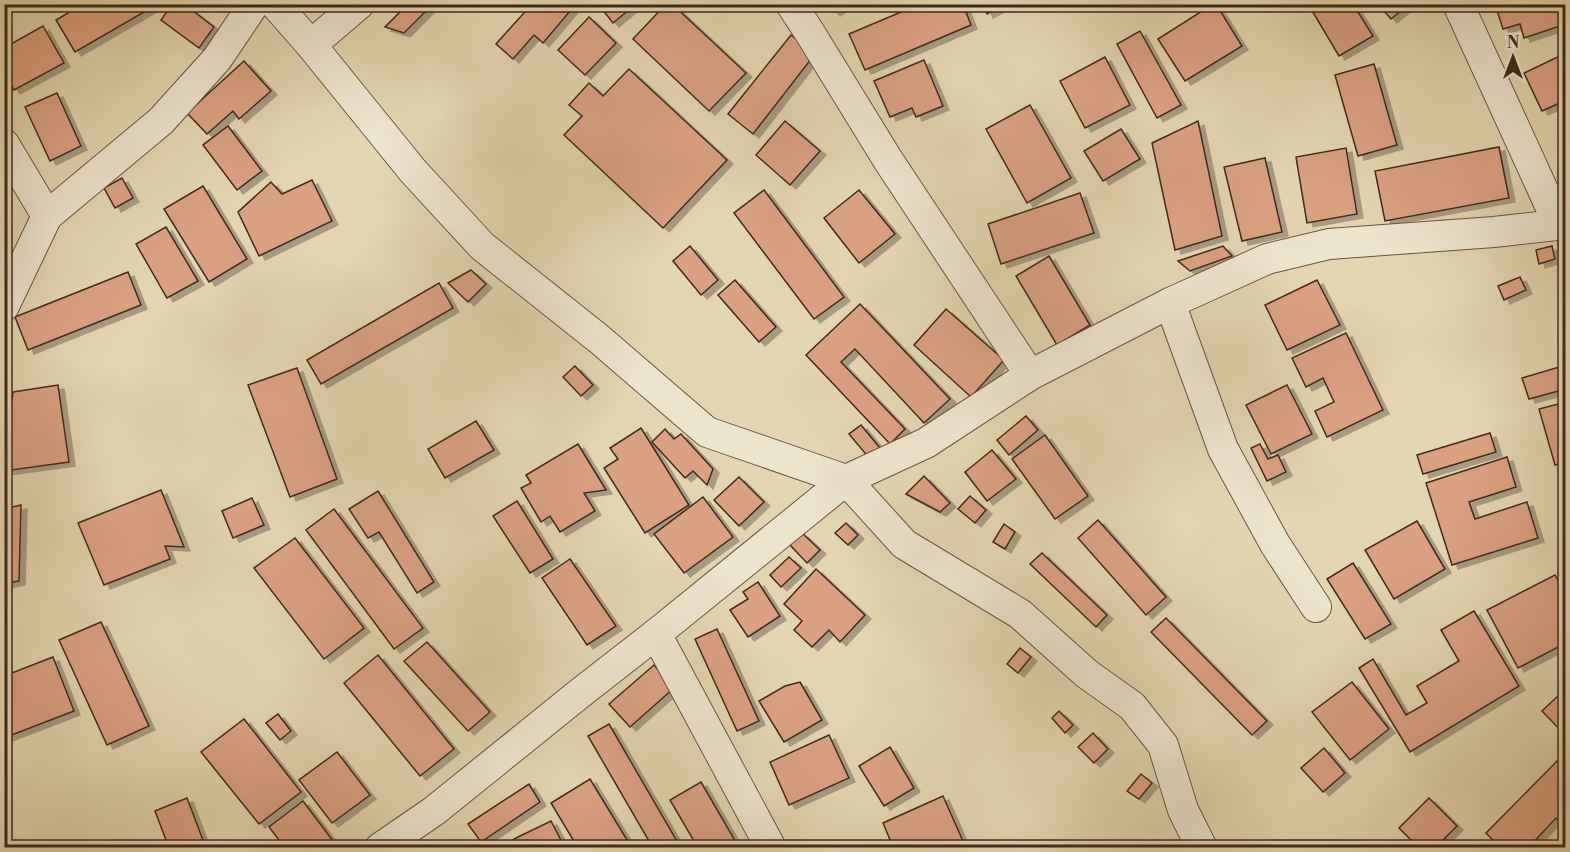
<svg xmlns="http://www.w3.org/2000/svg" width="1570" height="852" viewBox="0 0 1570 852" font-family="'Libre Bodoni',serif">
	<defs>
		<filter id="shadow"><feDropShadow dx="6" dy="4" stdDeviation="0" flood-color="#0004"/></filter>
	</defs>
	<rect width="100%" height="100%" fill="#e3d5b0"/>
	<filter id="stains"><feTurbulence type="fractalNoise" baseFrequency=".00333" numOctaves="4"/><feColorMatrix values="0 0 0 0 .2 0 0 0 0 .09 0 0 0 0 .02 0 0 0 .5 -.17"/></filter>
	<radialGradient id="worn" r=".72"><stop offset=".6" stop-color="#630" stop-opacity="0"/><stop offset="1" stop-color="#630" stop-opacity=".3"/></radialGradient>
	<g fill="#daa181" stroke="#41291b" stroke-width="1.5" filter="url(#shadow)">
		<path d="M83,4H158L75,52L56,20Z"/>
		<path d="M172,4H184L214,27L199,48L161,20Z"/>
		<path d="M408,4H433L404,33L385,27Z"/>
		<path d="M532,4H576L543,43L534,35L513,59L496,44Z"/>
		<path d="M598,4H636L613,23Z"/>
		<path d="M666,4H672L746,73L709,111L633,39Z"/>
		<path d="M827,4H847L834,12Z"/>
		<path d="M920,4H963L971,25L865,70L849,34Z"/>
		<path d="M983,4H1006L987,14Z"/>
		<path d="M1213,4H1216L1242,46L1185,81L1158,39Z"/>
		<path d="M1308,4H1353L1373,36L1339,56Z"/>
		<path d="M1378,4H1409L1391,19Z"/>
		<path d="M1495,4H1566V24L1524,38L1520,24L1503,29Z"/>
		<path d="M589,17L616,43L585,75L558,50Z"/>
		<path d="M43,26L64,63L14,90L4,73V48Z"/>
		<path d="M1140,31L1181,105L1157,118L1117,44Z"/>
		<path d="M791,35L815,54L753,134L728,114Z"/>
		<path d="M1566,53V110L1562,102L1542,111L1524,73Z"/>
		<path d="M1105,57L1130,105L1085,128L1060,81Z"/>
		<path d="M924,60L943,106L916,117L912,108L890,117L874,81Z"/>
		<path d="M244,61L271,91L239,119L233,111L207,134L187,113Z"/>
		<path d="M1374,64L1397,145L1358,156L1335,75Z"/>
		<path d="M629,69L727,160L663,228L564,135L582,116L569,105L589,83L603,96Z"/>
		<path d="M57,93L81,146L50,161L25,107Z"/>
		<path d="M1030,105L1071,178L1027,203L986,129Z"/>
		<path d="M785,121L820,151L790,185L756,155Z"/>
		<path d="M1198,121L1222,236L1175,250L1152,143Z"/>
		<path d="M228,126L262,171L237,190L203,145Z"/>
		<path d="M1121,129L1140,159L1103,181L1084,151Z"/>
		<path d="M1499,147L1509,198L1385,221L1375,171Z"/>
		<path d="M1346,148L1357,214L1307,223L1296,157Z"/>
		<path d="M1265,158L1282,232L1242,241L1224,167Z"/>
		<path d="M122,178L133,198L115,208L104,188Z"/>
		<path d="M312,180L332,221L259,256L238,212L271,182L282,194Z"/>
		<path d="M203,186L247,259L209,282L164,209Z"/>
		<path d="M764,190L844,297L814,319L734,213Z"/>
		<path d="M859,190L895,234L859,263L824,218Z"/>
		<path d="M1080,193L1094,233L1001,264L988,224Z"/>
		<path d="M166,227L198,281L167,298L136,244Z"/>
		<path d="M1566,241V264L1558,244Z"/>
		<path d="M690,246L718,280L701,295L673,261Z"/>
		<path d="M1223,246L1232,256L1190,271L1178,261Z"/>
		<path d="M1552,246L1555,259L1539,264L1536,250Z"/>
		<path d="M1049,256L1090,325L1057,345L1016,276Z"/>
		<path d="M471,270L486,284L468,302L448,283Z"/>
		<path d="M128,272L141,305L28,350L15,317Z"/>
		<path d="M1520,277L1526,290L1504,300L1498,286Z"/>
		<path d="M735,280L776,327L759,342L718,295Z"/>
		<path d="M1317,280L1340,325L1287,350L1265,305Z"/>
		<path d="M439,283L453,308L321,384L307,360Z"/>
		<path d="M860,304L950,399L924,423L855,349L841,362L905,429L890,444L806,355Z"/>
		<path d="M946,309L1004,360L971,397L914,345Z"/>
		<path d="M1346,333L1383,410L1327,437L1315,411L1334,402L1323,378L1306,387L1292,358Z"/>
		<path d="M1566,365V389L1529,399L1522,378Z"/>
		<path d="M575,366L593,385L581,396L563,377Z"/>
		<path d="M297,368L337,479L290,497L248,385Z"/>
		<path d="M58,385L69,462L4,471V416L9,415L13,392Z"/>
		<path d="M1287,385L1312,434L1271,454L1246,405Z"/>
		<path d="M1566,402V462L1555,465L1539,409Z"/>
		<path d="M1026,416L1038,430L1009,455L997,440Z"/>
		<path d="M476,421L494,450L445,478L428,449Z"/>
		<path d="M861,425L880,448L869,458L849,434Z"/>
		<path d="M641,428L689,505L645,533L604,468L618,459L610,448Z"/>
		<path d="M665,429L674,439L681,434L713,469L707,485L693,471L685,478L652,442Z"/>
		<path d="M1490,433L1496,452L1423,474L1417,455Z"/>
		<path d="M1045,435L1088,496L1055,519L1012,459Z"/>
		<path d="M578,444L606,490L584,493L595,511L560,532L550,516L541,522L521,488L531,483L526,475Z"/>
		<path d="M1260,444L1268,459L1278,455L1286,472L1267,481L1251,448Z"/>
		<path d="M992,450L1016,479L987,501L965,472Z"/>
		<path d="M1507,457L1516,487L1469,502L1475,519L1527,502L1538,538L1452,565L1426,483Z"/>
		<path d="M924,476L950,503L940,512L906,494Z"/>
		<path d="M739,477L764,502L739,526L714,500Z"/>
		<path d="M161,490L184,547L165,546L170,559L104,585L78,523Z"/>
		<path d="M378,491L434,582L417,593L379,532L368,538L349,509Z"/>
		<path d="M970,496L986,510L975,523L958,509Z"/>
		<path d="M703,497L733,537L684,573L654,534Z"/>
		<path d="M252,498L264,525L233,538L222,511Z"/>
		<path d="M517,501L553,559L530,573L493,516Z"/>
		<path d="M21,505L19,581L4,584V509Z"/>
		<path d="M334,509L423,628L394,649L306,530Z"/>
		<path d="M1098,520L1166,597L1146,615L1078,538Z"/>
		<path d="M1417,521L1445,569L1394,599L1365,550Z"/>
		<path d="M846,523L858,535L848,545L835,533Z"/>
		<path d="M1004,524L1015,532L1005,549L993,542Z"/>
		<path d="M802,533L820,550L807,563L790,545Z"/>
		<path d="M295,538L364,628L324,659L254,568Z"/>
		<path d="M1042,553L1107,615L1096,627L1030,564Z"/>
		<path d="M789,557L801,568L781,587L770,575Z"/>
		<path d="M570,559L616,626L587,645L542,578Z"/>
		<path d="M1353,563L1391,624L1365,639L1327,579Z"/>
		<path d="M816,569L865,615L840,642L829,630L812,647L794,630L802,621L784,604Z"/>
		<path d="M1555,575L1566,595V643L1518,668L1487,610Z"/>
		<path d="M758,582L780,616L748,637L730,610L748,599L743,592Z"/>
		<path d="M1474,611L1519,686L1410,752L1359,668L1373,659L1406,715L1427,703L1417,686L1459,661L1441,630Z"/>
		<path d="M1166,618L1267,721L1252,735L1151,632Z"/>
		<path d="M101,622L149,726L107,745L59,640Z"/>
		<path d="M717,629L759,721L737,731L695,639Z"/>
		<path d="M427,642L490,712L468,731L404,661Z"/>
		<path d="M1020,648L1031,657L1018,673L1007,664Z"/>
		<path d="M378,655L454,749L420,776L344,683Z"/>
		<path d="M53,657L74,711L4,738V676Z"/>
		<path d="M654,665L674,688L630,727L609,704Z"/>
		<path d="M800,682L822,720L784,742L759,701L785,686Z"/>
		<path d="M1352,682L1389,729L1350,760L1312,712Z"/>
		<path d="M1561,693L1566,699V736L1542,711Z"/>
		<path d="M1059,711L1073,725L1065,733L1052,718Z"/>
		<path d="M278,714L291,731L280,740L266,723Z"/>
		<path d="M244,719L301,792L259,824L201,752Z"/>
		<path d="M609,724L681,848H653L588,736Z"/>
		<path d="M1093,733L1108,749L1094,763L1078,747Z"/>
		<path d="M829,735L849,778L789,805L770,762Z"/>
		<path d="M890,747L914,788L884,806L859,766Z"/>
		<path d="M1324,748L1345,773L1323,792L1301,768Z"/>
		<path d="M337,752L370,795L332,823L299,780Z"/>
		<path d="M1559,759L1566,766V828L1556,818L1528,848H1501L1486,833Z"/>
		<path d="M1141,774L1152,783L1139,799L1127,791Z"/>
		<path d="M590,779L632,848H578L551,803Z"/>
		<path d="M701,782L737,844L731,848H698L670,800Z"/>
		<path d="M529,784L540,802L481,842L468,824Z"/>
		<path d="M943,796L966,848H891L893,847L883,823Z"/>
		<path d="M187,798L206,848H169L155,811Z"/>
		<path d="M1429,798L1457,826L1435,848H1419L1399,828Z"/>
		<path d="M303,801L336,845L333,848H285L269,827Z"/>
		<path d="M551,821L565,848H499L516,838Z"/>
	</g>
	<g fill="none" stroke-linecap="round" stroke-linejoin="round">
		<defs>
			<g id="minor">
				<path d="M275,4L311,45L413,171L482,246L599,339L707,432L846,480L904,544L1020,614L1087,674L1132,706L1163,745L1183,810L1202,848"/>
				<path d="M791,4L810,33L888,160L1030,375"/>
				<path d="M1458,4L1559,225"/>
				<path d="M311,45L359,4"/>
				<path d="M4,144L47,216"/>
				<path d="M1170,303L1223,449L1275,544L1316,607"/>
				<path d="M4,306L47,216L161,121L217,59L254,4"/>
				<path d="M656,634L771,848"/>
				<path d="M380,848L434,811L579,694L656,634L846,480L926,443L1030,375L1170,303L1267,259L1329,244L1494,232L1566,224"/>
			</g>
		</defs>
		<use href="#minor" stroke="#6a5440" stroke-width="32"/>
		<use href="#minor" stroke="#ede4cc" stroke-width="30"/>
	</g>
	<rect width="1570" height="852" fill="none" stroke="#e3d5b0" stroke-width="24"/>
	<rect x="6" y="6" width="1558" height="840" fill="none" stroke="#41291b" stroke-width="3"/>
	<rect x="12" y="12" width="1546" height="828" fill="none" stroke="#41291b" stroke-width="1.5"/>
	<g transform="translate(1513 57)" stroke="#ede4cc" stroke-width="4.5" paint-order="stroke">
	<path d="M0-4.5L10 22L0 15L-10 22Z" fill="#41291b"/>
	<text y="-9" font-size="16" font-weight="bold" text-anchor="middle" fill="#41291b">N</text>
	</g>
	<rect width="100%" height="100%" filter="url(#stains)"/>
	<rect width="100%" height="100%" fill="url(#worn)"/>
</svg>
